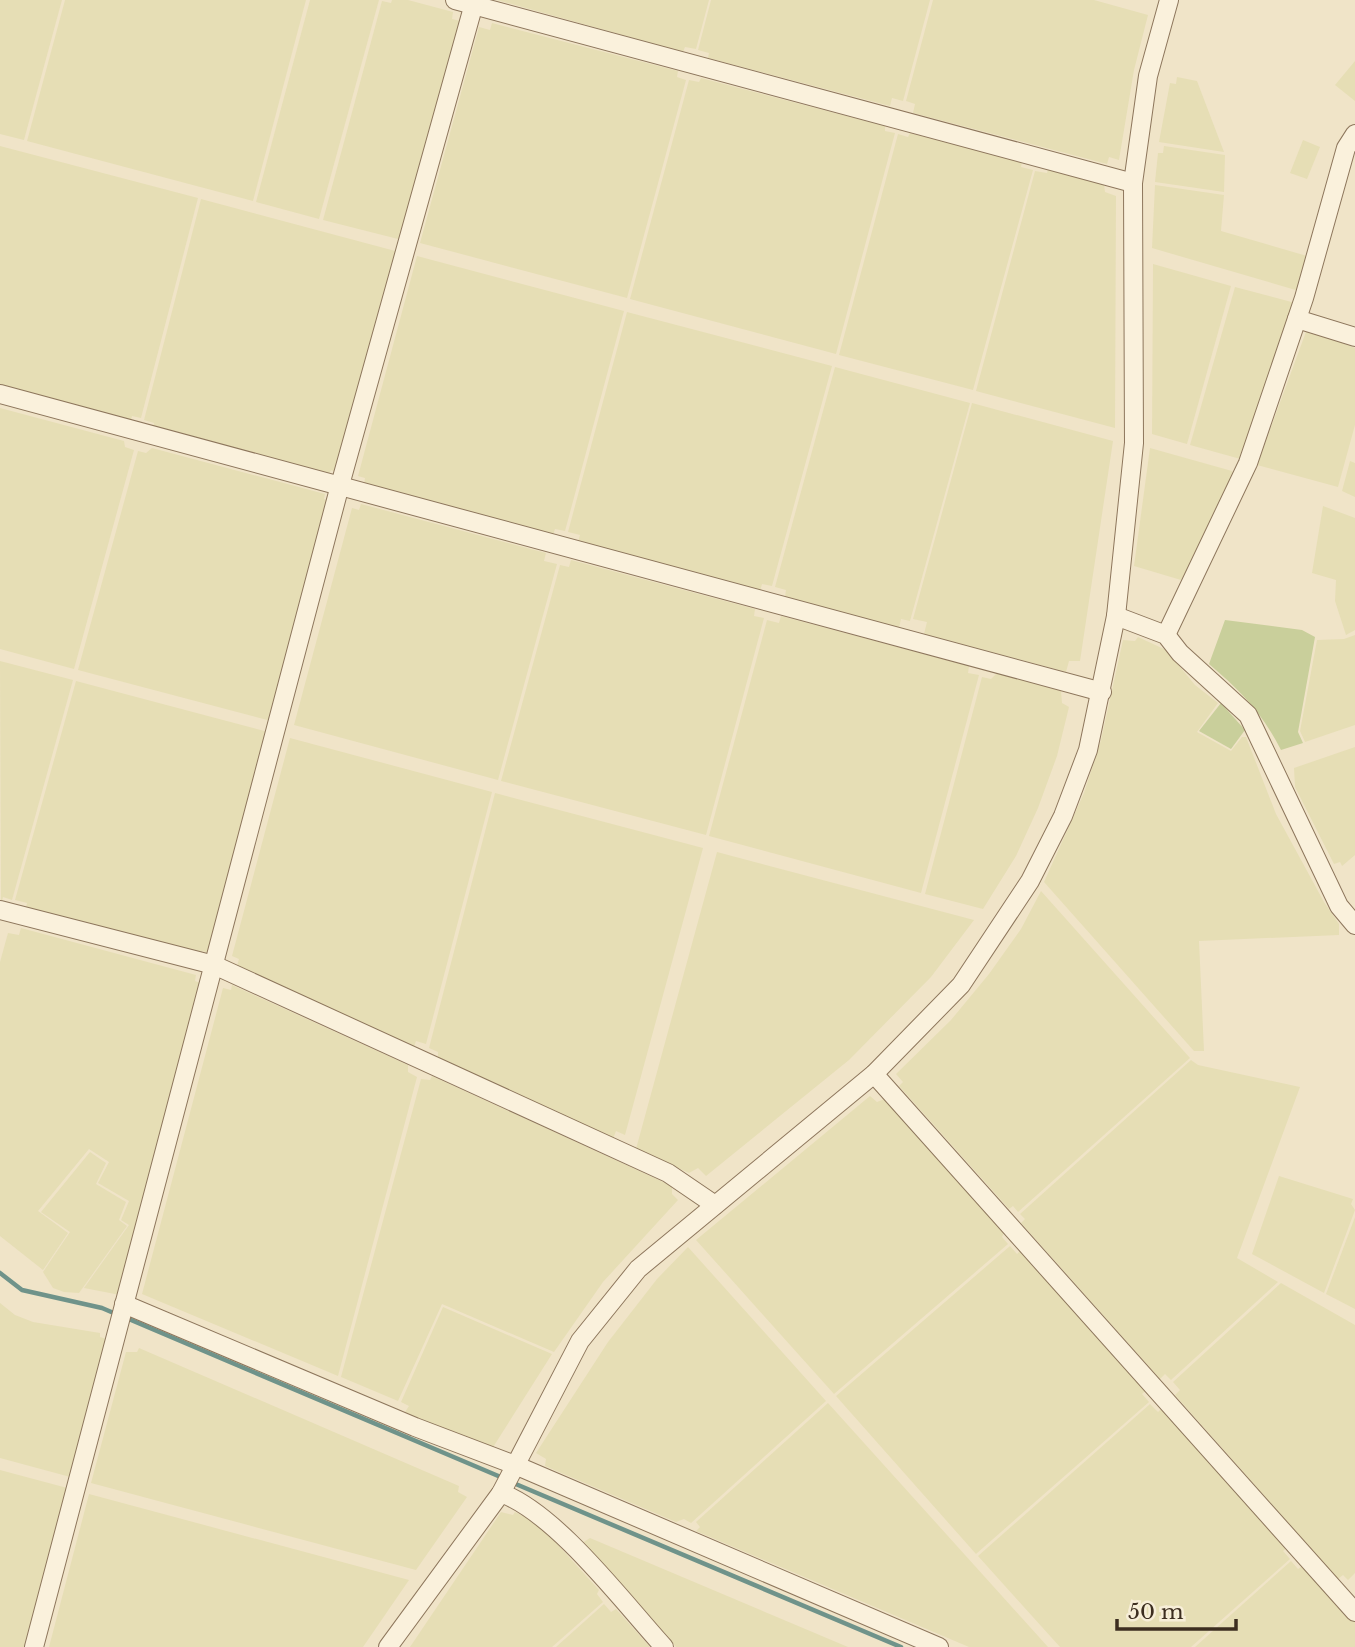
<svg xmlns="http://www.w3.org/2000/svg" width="1355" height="1647" viewBox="0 0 1355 1647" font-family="'Libre Baskerville',serif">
	<rect width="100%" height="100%" fill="#f0e4c8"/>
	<g fill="#e6deb5">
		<path d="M0,0H62L24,140L0,134Z"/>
		<path d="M65,0H306L253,201L27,141Z"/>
		<path d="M310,0H379L319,219L256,202Z"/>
		<path d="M392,0H408L453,12L452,19L461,21L402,240L323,220L382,1L391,3Z"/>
		<path d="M497,0H709L696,49L685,47L683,52Z"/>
		<path d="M711,0H930L903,101L892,98L890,106L708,58L709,53L698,50Z"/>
		<path d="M933,0H1094L1148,15L1134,70L1119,160L1109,157L1107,164L913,113L915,104L906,101Z"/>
		<path d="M492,23L678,71L677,77L686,80L627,298L420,243L479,27L490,30Z"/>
		<path d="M1355,61V101L1335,85Z"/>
		<path d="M1177,77L1197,81L1224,152L1159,142L1170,83L1176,84Z"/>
		<path d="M701,78L885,126V131L895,133L836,354L630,299L689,80L699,82Z"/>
		<path d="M910,133L1022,162L1021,167L1033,170L973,390L839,355L898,134L908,137Z"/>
		<path d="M1303,140L1320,147L1307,179L1290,173Z"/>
		<path d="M0,146L198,198L141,418L132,416L131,421L0,386Z"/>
		<path d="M1164,146L1225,155L1224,192L1155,182L1158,153H1163Z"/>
		<path d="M1048,169L1104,184L1105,192L1116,196L1115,428L976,391L1035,171L1047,173Z"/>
		<path d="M1155,185L1224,195L1221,231L1307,256L1299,291L1152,248Z"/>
		<path d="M201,199L399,252L339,473L331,470L329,474L153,427L154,423L144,420Z"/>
		<path d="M417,256L624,311L565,531L555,529L553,535L364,485L365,478L358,476Z"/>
		<path d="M1153,264L1231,286L1187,444L1152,434Z"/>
		<path d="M1235,287L1299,304L1244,460L1190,445Z"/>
		<path d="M627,312L832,366L772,586L762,584L760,591L578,542L580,535L568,532Z"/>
		<path d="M1307,329L1355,348V425L1338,487L1257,465Z"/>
		<path d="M835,367L970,403L910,621L901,619L899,628L785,597L786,590L775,587Z"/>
		<path d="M972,403L1113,441L1080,661H1069L1066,672L924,634L927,622L913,619Z"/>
		<path d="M0,408L124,441L125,447L134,450L74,669L0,649Z"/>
		<path d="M152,448L325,494L324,499L333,502L275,722L78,670L138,451L146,453Z"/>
		<path d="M1150,448L1232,471L1236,481L1181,580L1134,566Z"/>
		<path d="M1350,461L1355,463V497L1342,491Z"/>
		<path d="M361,504L546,553L544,561L557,564L498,780L294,725L352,508L359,510Z"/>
		<path d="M1323,506L1355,518V630L1346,635L1335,601L1336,580L1312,573Z"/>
		<path d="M571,560L755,609L754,616L764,618L706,835L501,781L560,565L569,567Z"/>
		<path d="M781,616L969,666L968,673L979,675L921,893L709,836L767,620L779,623Z"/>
		<path d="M1355,635V725L1305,742L1300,731L1317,640L1344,639Z"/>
		<path d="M1138,637L1166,650L1195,685L1218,703L1197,732L1231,751L1242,737H1246L1276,814L1324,902L1339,924V935L1199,941L1204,1051H1194L1044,882L1084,793L1101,740L1123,640L1135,641Z"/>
		<path d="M0,661L73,680L12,900L3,897L1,905Z"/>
		<path d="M997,673L1061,691L1062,703L1069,707L1057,756L1038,808L1016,856L983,909L925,894L982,677L991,679Z"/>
		<path d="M76,681L272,733L212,954L202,951L200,958L25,912L27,903L15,900Z"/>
		<path d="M290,738L492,792L426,1044L416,1041L414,1047L237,966L239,959L232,956Z"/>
		<path d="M1355,747V855L1342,866L1340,862L1334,864L1295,787L1294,768Z"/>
		<path d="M495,793L703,848L625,1135L616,1131L613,1139L438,1058V1052L429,1048Z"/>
		<path d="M717,852L974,920L931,977L849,1060L706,1176L698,1168L689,1173L636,1149Z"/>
		<path d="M1041,891L1190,1058L1018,1212L1013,1206L1009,1209L899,1086L903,1082L896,1074L951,1020L989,974L1021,929Z"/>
		<path d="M21,928L196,975L195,981L203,984L120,1295L84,1288L129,1225L121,1220L129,1201L98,1183L109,1162L89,1149L38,1211L68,1233L43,1270L0,1236V962L8,933L19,935Z"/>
		<path d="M232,985L408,1065V1072L417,1077L338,1376L142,1294L223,988L231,990Z"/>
		<path d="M1191,1060L1198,1065L1300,1087L1237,1258L1278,1282L1171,1380L1165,1374L1160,1379L1021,1223L1025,1219L1020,1214Z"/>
		<path d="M432,1076L672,1186V1194L678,1200L603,1282L554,1352L442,1304L398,1401L341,1377L421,1079L430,1080Z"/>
		<path d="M870,1096L877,1102L887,1098L1005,1231L1002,1237L1008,1244L834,1394L696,1240Z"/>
		<path d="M90,1152L106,1163L96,1184L126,1202L119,1220L127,1226L79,1293L64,1292L53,1288L43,1272L70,1232L41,1212Z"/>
		<path d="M1279,1176L1353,1199L1351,1204L1355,1210L1324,1293L1252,1254Z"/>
		<path d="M1355,1217V1309L1326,1294Z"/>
		<path d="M1010,1246L1017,1254L1022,1249L1147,1389L1142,1394L1149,1402L976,1554L836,1396Z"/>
		<path d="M688,1247L826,1401L691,1523L684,1519L676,1522L545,1466L546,1459L536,1453L608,1342L657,1279Z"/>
		<path d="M1281,1283L1355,1325V1573L1348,1580L1343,1575L1338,1579L1175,1395L1180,1390L1173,1382Z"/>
		<path d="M0,1303L15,1315L33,1322L100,1333V1337L110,1340L74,1478L0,1458Z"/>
		<path d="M443,1307L552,1354L490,1452L403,1415L409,1406L401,1402Z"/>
		<path d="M139,1348L459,1486L458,1492L467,1497L416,1570L91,1483L126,1352H137Z"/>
		<path d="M828,1403L1048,1647H969L696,1531L700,1527L696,1522Z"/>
		<path d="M1150,1404L1158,1412L1163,1407L1288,1547L1283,1551L1290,1559L1191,1647H1060L978,1556Z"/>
		<path d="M0,1470L71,1489L29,1647H0Z"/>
		<path d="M89,1494L409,1580L363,1647H49Z"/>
		<path d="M501,1512L513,1515L515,1512L538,1523L599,1590L597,1594L603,1602L552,1647H410Z"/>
		<path d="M590,1538L848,1647H676L582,1543Z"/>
		<path d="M1291,1561L1298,1569L1304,1565L1355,1622V1647H1195Z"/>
		<path d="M604,1604L611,1612L616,1609L650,1647H556Z"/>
	</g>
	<g fill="#c9cf9b">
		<path d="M1225,620L1302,630L1315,637L1298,732L1303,743L1281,750C1263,714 1240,690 1209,664Z"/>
		<path d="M1221,703L1245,730L1231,749L1199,731Z"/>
	</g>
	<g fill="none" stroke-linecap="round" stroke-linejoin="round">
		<g stroke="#6f938a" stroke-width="4.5">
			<path d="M0,1273L22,1290L102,1308L116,1314"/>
			<path d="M124,1317L503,1478"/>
			<path d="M511,1482L901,1647"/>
		</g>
		<defs>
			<g id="minor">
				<path d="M455,0L1133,183"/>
				<path d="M1297,319L1355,337"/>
				<path d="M0,394L1102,692"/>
				<path d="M1116,616L1166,635L1180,653L1248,715L1339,906L1355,925"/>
				<path d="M1166,635L1248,463L1304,298L1346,148L1355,134"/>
				<path d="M0,910L214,965L668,1173L715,1205"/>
				<path d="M874,1074L1355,1612"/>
				<path d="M124,1304L415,1427L515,1465L939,1647"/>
				<path d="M501,1493C557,1514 623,1602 664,1647"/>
				<path d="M34,1647L340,485L475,0"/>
				<path d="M388,1647L501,1493L580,1341L638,1269L874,1074L961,985L1030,881L1063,816L1088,750L1116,616L1134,443L1133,183L1148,76L1169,0"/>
			</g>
		</defs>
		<use href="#minor" stroke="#8d765c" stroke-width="20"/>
		<use href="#minor" stroke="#faf1dc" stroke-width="18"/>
	</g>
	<path d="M1117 1619v10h119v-10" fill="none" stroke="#3d2e20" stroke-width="3.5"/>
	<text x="1128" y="1619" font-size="21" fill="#3d2e20" stroke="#f7eed8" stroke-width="5" paint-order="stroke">50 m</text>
</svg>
